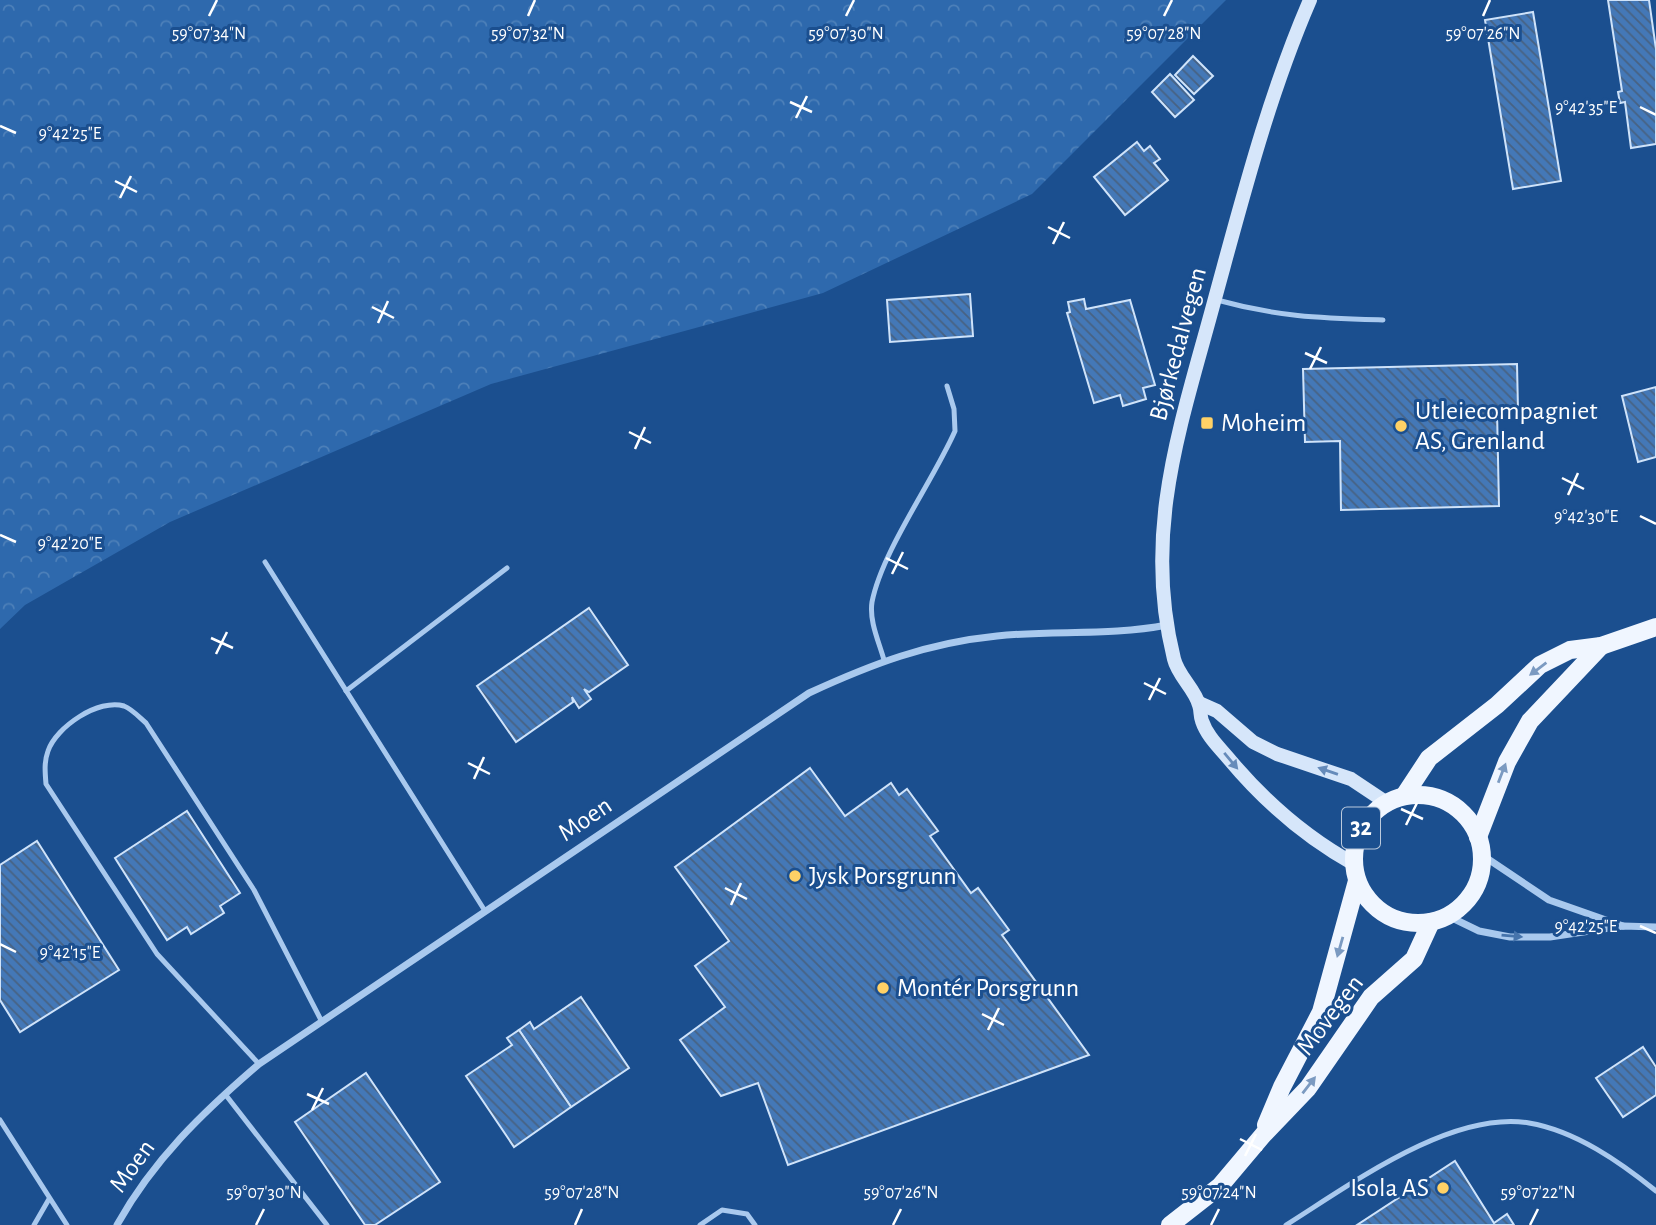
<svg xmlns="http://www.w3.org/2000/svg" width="1656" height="1225" viewBox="0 0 1656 1225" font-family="'Alegreya Sans',sans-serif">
	<defs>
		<pattern id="forest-crowns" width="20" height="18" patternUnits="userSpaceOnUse" patternTransform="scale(1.75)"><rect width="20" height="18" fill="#2e69ad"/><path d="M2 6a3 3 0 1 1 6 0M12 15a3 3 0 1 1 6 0" fill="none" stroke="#4d80b9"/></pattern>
		<pattern id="building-back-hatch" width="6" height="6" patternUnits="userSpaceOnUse" patternTransform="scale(1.75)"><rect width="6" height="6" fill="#4478b7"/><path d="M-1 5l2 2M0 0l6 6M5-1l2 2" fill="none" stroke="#486282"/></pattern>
	</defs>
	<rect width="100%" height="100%" fill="#1b4f8f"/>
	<path fill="url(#forest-crowns)" d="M0,0H1226L1032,194L823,293L491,384L170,522L25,605L0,629Z"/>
	<g fill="url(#building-back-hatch)" stroke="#cfe3fa" stroke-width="2">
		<path d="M1608,0H1649L1656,49V144L1631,148L1625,102L1620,103L1618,92L1622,91Z"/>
		<path d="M1533,12L1561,181L1513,189L1485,20Z"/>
		<path d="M1193,56L1213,76L1194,94L1175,75Z"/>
		<path d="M1170,74L1194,100L1175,117L1152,92Z"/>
		<path d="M1137,142L1144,151L1150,146L1160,159L1154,163L1168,180L1125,215L1094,177Z"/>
		<path d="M970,294L973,336L890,342L887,300Z"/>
		<path d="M1084,299L1086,309L1130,300L1155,385L1143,388L1146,399L1123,406L1120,395L1094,403L1067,313L1070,312L1068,302Z"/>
		<path d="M1517,364L1518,410H1497L1499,506L1341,510L1340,441L1305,442L1303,369Z"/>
		<path d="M1656,387V457L1638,462L1622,396Z"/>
		<path d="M589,608L628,665L589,692L584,689L591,699L579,708L572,697L573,702L516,742L477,686Z"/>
		<path d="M810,768L845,816L891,783L899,795L907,789L938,831L930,836L971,893L978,888L1009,930L1002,935L1089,1055L788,1165L758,1083L721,1096L680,1040L725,1007L695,966L729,941L675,867Z"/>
		<path d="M187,811L240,893L220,906L224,913L191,934L187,927L167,940L115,858Z"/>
		<path d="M37,841L119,970L20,1032L0,1000V865Z"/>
		<path d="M581,997L629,1068L571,1107L519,1030L530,1022L534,1029Z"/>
		<path d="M519,1030L571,1107L514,1147L466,1076L512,1045L507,1038Z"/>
		<path d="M1643,1047L1656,1067V1095L1623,1117L1596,1078Z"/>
		<path d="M366,1073L440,1182L375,1225H365L295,1122Z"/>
		<path d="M1455,1161L1494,1223L1507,1214L1514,1225H1357Z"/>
	</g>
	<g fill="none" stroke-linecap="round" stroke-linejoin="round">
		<g stroke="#a9c9ee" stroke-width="5">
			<path d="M1217,300C1278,317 1321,318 1383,320"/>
			<path d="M265,562L485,911"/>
			<path d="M884,660C879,642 869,621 872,602C882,551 933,481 955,431L954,409L947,386"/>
			<path d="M346,691L507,568"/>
			<path d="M259,1064L157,954L46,784C45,772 44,762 48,751C56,727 99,698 124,706C132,709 140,718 146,723L254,890L322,1022"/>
			<path d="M225,1094L327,1225"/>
			<path d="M0,1120L67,1225"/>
			<path d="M34,1225L49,1199"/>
			<path d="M700,1225L722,1210L747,1214L755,1225"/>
			<path d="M1286,1225C1350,1185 1451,1110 1529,1123C1576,1131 1620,1162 1656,1191"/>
		</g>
		<g stroke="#a9c9ee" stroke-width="7">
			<path d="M1482,855L1549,900L1623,926"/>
			<path d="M1448,916L1479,931L1510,937H1550L1623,926L1656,927"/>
			<path d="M117,1225C153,1160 203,1112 259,1064L809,693C872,664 927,643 997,636C1053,630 1111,636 1167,625"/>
		</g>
		<g stroke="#d6e6fa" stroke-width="14">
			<path d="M1310,0C1268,97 1242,200 1214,302C1181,425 1142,531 1174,659C1178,676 1195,689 1199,705C1201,710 1200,716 1202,721C1207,736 1219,747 1229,759C1265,802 1305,837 1354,864"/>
			<path d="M1199,703L1217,711L1253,742L1277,754L1351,779L1387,803"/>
		</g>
		<g stroke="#f0f6ff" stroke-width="18">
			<circle cx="1418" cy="859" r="64"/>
			<path d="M1404,796L1429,758L1497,705L1540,665L1570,650L1601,646L1656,627"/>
			<path d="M1478,837L1507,762L1530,721L1601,646"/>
			<path d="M1266,1125L1282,1087L1321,1012L1357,881"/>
			<path d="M1170,1225L1220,1186L1263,1135L1308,1088L1371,997L1414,959L1431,922"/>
		</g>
	</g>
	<defs><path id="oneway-solid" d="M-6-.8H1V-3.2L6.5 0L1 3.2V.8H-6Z" transform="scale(1.75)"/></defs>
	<g fill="#7b9ac1">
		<use href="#oneway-solid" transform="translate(1538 669) rotate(143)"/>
		<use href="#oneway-solid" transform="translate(1502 773) rotate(-69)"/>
		<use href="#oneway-solid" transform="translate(1340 947) rotate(106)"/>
		<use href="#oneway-solid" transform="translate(1309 1085) rotate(-52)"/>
	</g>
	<g fill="#668bba">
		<use href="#oneway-solid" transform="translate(1231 761) rotate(50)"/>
		<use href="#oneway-solid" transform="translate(1328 771) rotate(-161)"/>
	</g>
	<use fill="#4674ac" href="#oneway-solid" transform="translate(1512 936) rotate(5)"/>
	<path fill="none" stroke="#fff" stroke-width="2.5" d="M209,16L217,0M528,16L535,0M846,16L854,0M1164,16L1172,0M1483,16L1490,0M790,102L812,112M1640,107L1656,115M796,118L807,96M0,126L16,133M115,181L137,192M120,198L131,176M1048,227L1070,238M1053,244L1064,222M372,307L394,318M378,323L388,301M1305,353L1327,363M1310,369L1321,347M629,432L651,443M635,449L645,427M1562,478L1584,489M1568,495L1578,473M1640,516L1656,524M0,535L16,542M886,558L908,569M892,574L903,552M211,638L233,648M216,654L227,632M1144,683L1166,694M1149,700L1160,678M468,763L490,774M474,779L484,757M1401,809L1423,819M1406,825L1417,803M725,888L747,899M731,905L741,883M1640,926L1656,933M0,944L16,952M982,1014L1004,1025M988,1030L999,1008M307,1094L329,1104M312,1110L323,1088M1240,1139L1262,1150M1245,1156L1256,1134M256,1225L264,1209M575,1225L582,1209M893,1225L901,1209M1211,1225L1219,1209M1530,1225L1538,1209"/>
	<g fill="#ffd166" stroke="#1b4f8f" stroke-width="2.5">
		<rect x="1200" y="416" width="14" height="14" rx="3.5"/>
		<circle cx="1401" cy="426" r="7"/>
		<circle cx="795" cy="876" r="7"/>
		<circle cx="883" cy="988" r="7"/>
		<circle cx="1443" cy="1188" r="7"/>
	</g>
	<g text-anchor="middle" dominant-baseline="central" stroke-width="6" stroke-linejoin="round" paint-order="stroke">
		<rect fill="#1b4f8f" stroke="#bbcadd" stroke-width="2" x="1342" y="807.5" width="38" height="41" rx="5"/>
		<g font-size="24" font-weight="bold" fill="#fff">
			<text x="1361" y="828">32</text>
		</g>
		<g font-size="26" fill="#fff" stroke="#1b4f8f">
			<text transform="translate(1178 344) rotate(-75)">Bjørkedalvegen</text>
			<text transform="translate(585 819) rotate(-34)">Moen</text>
			<text transform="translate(1330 1015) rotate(-53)">Movegen</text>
			<text transform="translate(132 1166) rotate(-54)">Moen</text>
		</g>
		<g font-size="26" fill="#fff" stroke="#1b4f8f" text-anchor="start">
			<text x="1415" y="411">Utleiecompagniet<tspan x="1415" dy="30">AS, Grenland</tspan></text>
			<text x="1221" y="423">Moheim</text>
			<text x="809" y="876">Jysk Porsgrunn</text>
			<text x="897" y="988">Montér Porsgrunn</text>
			<text x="1429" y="1188" text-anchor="end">Isola AS</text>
		</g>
	</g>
	<g font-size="18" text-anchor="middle" fill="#fff" stroke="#1b4f8f" stroke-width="6" stroke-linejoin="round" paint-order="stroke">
		<text x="209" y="39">59°07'34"N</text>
		<text x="528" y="39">59°07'32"N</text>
		<text x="846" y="39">59°07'30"N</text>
		<text x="1164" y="39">59°07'28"N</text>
		<text x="1483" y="39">59°07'26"N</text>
		<text x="1586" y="113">9°42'35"E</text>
		<text x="70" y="139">9°42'25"E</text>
		<text x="1586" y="522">9°42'30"E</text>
		<text x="70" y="549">9°42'20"E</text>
		<text x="1586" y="932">9°42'25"E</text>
		<text x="70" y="958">9°42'15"E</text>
		<text x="264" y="1198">59°07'30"N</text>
		<text x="582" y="1198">59°07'28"N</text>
		<text x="901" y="1198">59°07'26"N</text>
		<text x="1219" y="1198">59°07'24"N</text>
		<text x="1538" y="1198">59°07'22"N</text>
	</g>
</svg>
